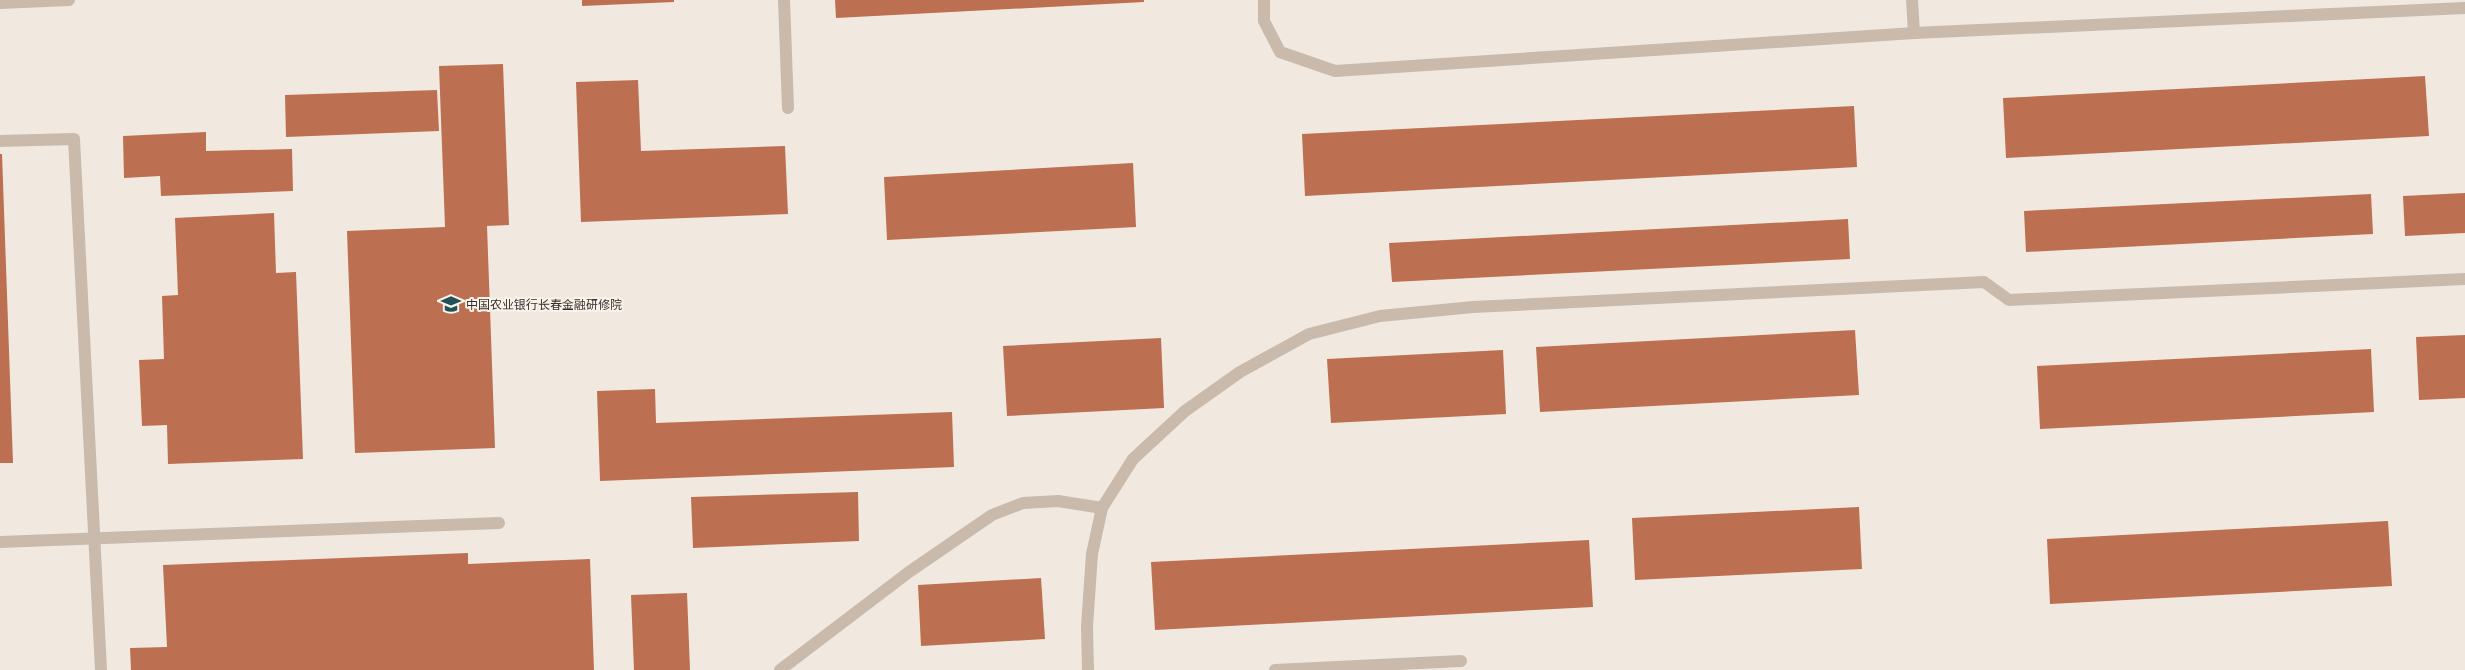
<svg xmlns="http://www.w3.org/2000/svg" width="2465" height="670" viewBox="0 0 2465 670" font-family="'Open Sans','Noto Sans SC',sans-serif">
	<rect width="100%" height="100%" fill="#f1e9df"/>
	<g fill="#bd6f51">
		<path d="M582,0H674V2L582,6Z"/>
		<path d="M835,0H1144V2L836,18Z"/>
		<path d="M503,64L509,225L487,226L495,448L355,453L347,231L445,227L439,66Z"/>
		<path d="M2425,76L2429,136L2006,158L2003,98Z"/>
		<path d="M638,80L641,151L785,146L788,214L581,222L576,82Z"/>
		<path d="M437,90L439,131L286,137L285,95Z"/>
		<path d="M1854,106L1857,167L1305,196L1302,134Z"/>
		<path d="M206,132V151L292,149L293,191L161,196L160,176L124,178L123,136Z"/>
		<path d="M0,154H2L13,463H0Z"/>
		<path d="M1133,163L1136,227L887,240L884,177Z"/>
		<path d="M2465,193V233L2405,236L2403,196Z"/>
		<path d="M2371,194L2373,234L2026,252L2024,211Z"/>
		<path d="M274,213L276,273L296,272L303,459L168,464L167,425L142,426L139,360L164,359L162,296L178,295L175,218Z"/>
		<path d="M1848,219L1850,259L1392,282L1389,243Z"/>
		<path d="M1855,330L1859,395L1540,412L1536,347Z"/>
		<path d="M2465,335V398L2419,400L2416,337Z"/>
		<path d="M1161,338L1164,408L1007,416L1003,346Z"/>
		<path d="M2371,349L2374,412L2040,429L2037,366Z"/>
		<path d="M1503,350L1506,414L1331,423L1327,359Z"/>
		<path d="M655,389L656,423L952,412L954,467L600,481L597,391Z"/>
		<path d="M858,492L859,541L693,548L691,497Z"/>
		<path d="M1859,507L1862,569L1635,580L1632,518Z"/>
		<path d="M2388,521L2392,586L2050,604L2047,539Z"/>
		<path d="M1589,540L1593,607L1155,630L1151,562Z"/>
		<path d="M468,553V564L590,559L594,670H131L130,648L167,647L163,565Z"/>
		<path d="M1041,578L1045,639L921,646L918,585Z"/>
		<path d="M687,593L690,670H634L631,595Z"/>
	</g>
	<g fill="none" stroke-linecap="round" stroke-linejoin="round">
		<g stroke="#c9baac" stroke-width="12">
			<path d="M784,0L788,108"/>
			<path d="M1264,0V21L1280,52L1335,71L1914,33L2465,8"/>
			<path d="M0,3L69,0"/>
			<path d="M0,141L74,139L101,670"/>
			<path d="M0,542L499,523"/>
			<path d="M780,670L909,572L992,515L1023,503L1058,501L1102,508"/>
			<path d="M1088,670L1087,626L1092,554L1102,508L1133,459L1185,411L1240,372L1309,334L1380,316L1473,307L1984,282L2009,300L2465,279"/>
			<path d="M1275,670L1461,661"/>
		</g>
		<path stroke="#c9baac" stroke-width="12" d="M1912,0L1914,33"/>
	</g>
	<defs>
		<symbol id="university-bare" viewBox="-9 -9 18 18"><path d="M0-5L7-2L0 1L-7-2ZM-4 1L0 2.5L4 1V4Q0 6-4 4Z" fill="#225156" stroke="#f9f3eb" stroke-width="2.5" paint-order="stroke"/></symbol>
	</defs>
	<g fill-rule="evenodd">
		<use href="#university-bare" x="437" y="290" width="28" height="28"/>
	</g>
	<g text-anchor="middle" dominant-baseline="central" stroke-width="4" stroke-linejoin="round" paint-order="stroke">
		<g font-size="12" fill="#372f2a" stroke="#f9f3eb" text-anchor="start">
			<text x="466" y="304">中国农业银行长春金融研修院</text>
		</g>
	</g>
</svg>
